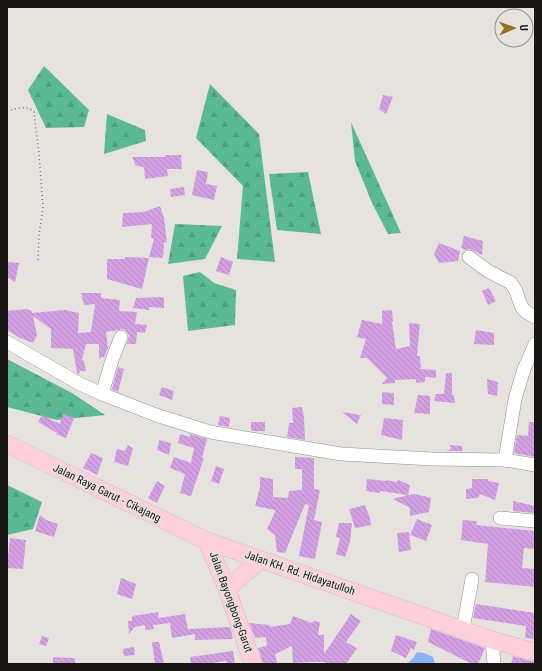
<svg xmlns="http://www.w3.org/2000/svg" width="542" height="671" viewBox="0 0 542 671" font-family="'Roboto Condensed',sans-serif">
	<defs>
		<pattern id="forest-firs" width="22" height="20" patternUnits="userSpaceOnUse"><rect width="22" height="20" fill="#5bba93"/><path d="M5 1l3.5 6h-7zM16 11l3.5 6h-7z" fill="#4e9f7e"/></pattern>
		<pattern id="building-back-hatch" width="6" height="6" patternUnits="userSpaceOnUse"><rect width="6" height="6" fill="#d3a0e3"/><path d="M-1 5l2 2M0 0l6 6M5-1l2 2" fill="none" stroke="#b489c2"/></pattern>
	</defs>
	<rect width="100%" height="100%" fill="#e6e3de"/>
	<g fill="url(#forest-firs)">
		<path d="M44,66L89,110L84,127L46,128L28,90Z"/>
		<path d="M210,84L259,134L275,262L237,259L243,186L196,138Z"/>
		<path d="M107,114L145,130L146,141L104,154Z"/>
		<path d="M351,122L401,233L388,234L372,203L355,161Z"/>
		<path d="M308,172L321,234L277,230L269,174Z"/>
		<path d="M175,224L222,226L205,259L168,264Z"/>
		<path d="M200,272L214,283L236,290L235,325L188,331L183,276Z"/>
		<path d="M7,359L72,393L105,415L57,420L7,407Z"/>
		<path d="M7,485L42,502L33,529L7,535Z"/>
	</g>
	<path fill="#8bb2f7" d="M417,652L424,653L433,657L435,664H409L408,663L414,657Z"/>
	<g fill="url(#building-back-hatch)">
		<path d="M383,95L393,97L386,114L379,109Z"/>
		<path d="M165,155H181L182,169H167L168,176L145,179L144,167L136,166L132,157H165Z"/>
		<path d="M197,170L208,172L206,184L217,186L214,200L192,195Z"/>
		<path d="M184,187L185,195L171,197L170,189Z"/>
		<path d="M160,206L164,218L167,243L164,242L163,258L149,257L154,239L151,238L152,224L122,227L123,213L144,212Z"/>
		<path d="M464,236L483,241L482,255L470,249L466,250L461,248Z"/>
		<path d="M439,243L460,251L458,261L439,263L434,254Z"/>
		<path d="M125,257L149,258L142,289L107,279V259H125Z"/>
		<path d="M221,257L233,262L229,275L216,271Z"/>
		<path d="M8,262L19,263L15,282L7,277Z"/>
		<path d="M489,288L496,301L488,305L482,291Z"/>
		<path d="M81,293H101V298L120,300L119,311L137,312L135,324L147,325L145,333L137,332L136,344H127L129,335L127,332L124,329L106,332L108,348L104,357L99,358V344H86L82,360L84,361L86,371H80L79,374L77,373L73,349L51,348V329L33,316L37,335L33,343L20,338L7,330V311L26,309L32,311V313L65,310L79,313L78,333L91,332L95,304L84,305Z"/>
		<path d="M162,297L164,298V308L149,307V310L133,308L136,298Z"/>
		<path d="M392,310L393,322H392L396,349L410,346L409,323L420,324L417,356H420L421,369L436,370V378L425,377V382L416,383V379L395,380V383L382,384L387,378L367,358H360L366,339L357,337L362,320L382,324V311Z"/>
		<path d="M476,330L494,333V345L474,344Z"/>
		<path d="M118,367L124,369L118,392L112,389Z"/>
		<path d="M446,373H452V395H454L455,403L434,401L436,394H444Z"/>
		<path d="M487,379L498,382L497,396L488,394Z"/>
		<path d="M162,387L174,391L172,400L159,395Z"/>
		<path d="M382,392L394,393V405L382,404Z"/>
		<path d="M418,395L430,396V414L414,413Z"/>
		<path d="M302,407L304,418L305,440L287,437L289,423H293L292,408Z"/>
		<path d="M342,412L361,415L357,424Z"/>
		<path d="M63,414L74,418L66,438L56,434L57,433L38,422L42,415L60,424Z"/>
		<path d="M220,416L230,418L229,427L218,425Z"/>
		<path d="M384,418L403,420L402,440L381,435Z"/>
		<rect x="251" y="422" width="14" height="9"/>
		<path d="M529,422H535V457L514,453L517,435L528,436Z"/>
		<path d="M180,434L190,437V434L207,439L202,458H204L191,496L180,493L185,474L170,468L174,457L191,463L194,448L178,443Z"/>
		<path d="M159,440L171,443L169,455L157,450Z"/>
		<path d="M128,445L133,448L128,466L114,462L117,449L125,451Z"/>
		<path d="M450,445L462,446V451H446L451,449Z"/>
		<path d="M91,453L103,458L97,475L83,468Z"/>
		<path d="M295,457L314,458V489L320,490L314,520L322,522L315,559L299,556L309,505L305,504L285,553L277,552L275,535L267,529L276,510L255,506L260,487V477L273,479V497L288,498L289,491L302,490V469H295Z"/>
		<path d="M216,466L224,469L219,484L211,481Z"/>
		<path d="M367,479L386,481V480L397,482L398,480L410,485L408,495L415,494L431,498L429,512L410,516V508L393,499L408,495L380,491V493L366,491Z"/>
		<path d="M472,479H488V481L499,483L495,500L480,494L478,498L466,499V489L472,488Z"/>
		<path d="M157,481L165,486L157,503L148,498Z"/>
		<path d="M513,501L535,506V513L513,511Z"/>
		<path d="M365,505L370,518L371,525L355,528L349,509Z"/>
		<path d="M40,515L46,520L58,524L54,537L35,531Z"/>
		<path d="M417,519L432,525L426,541L410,535Z"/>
		<path d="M463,520L477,521L476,525L535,531V549L524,548L522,568L535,569V587L485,582L488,544L461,540Z"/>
		<path d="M339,523H352L350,542L345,557L336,554L340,538L336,537Z"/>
		<path d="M409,532L411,550L399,552L397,533Z"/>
		<path d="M10,538L26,540L23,569L7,568Z"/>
		<path d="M121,578L136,584L132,599L117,594Z"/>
		<path d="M476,604L535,613V639L525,638L526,626L473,618Z"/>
		<path d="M158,612L159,618L185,614L188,629L230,627L233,639L195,640V634L172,638L170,623L153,625L154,629L145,630V625L135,627L129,634L128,621H132V616Z"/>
		<path d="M351,614L361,621L346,642L357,648L346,664H325L326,662H311L293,663L292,646L275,654L277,663L263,664L258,648L267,646L266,637L255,638L249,623L269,625L270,627L290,624L293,616L312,623L313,621L320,622L318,635H324V654Z"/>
		<path d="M431,629L485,648L478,664H472L428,642Z"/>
		<path d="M396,635L417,642L414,650L411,648L406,658L391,651Z"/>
		<path d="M42,636L49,638L46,646L39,644Z"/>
		<path d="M152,642H159L164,664H155Z"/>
		<path d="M134,647L135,655L124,656L123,649Z"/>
		<path d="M233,651L235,664H227L226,661L204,664H191L190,657Z"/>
		<path d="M513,656L535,662V664H511Z"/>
		<path d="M53,657L75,658V664H53Z"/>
	</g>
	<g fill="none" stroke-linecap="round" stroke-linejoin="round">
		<defs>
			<g id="minor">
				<path d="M469,257L488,271L511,283L516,291L521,306L526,312L535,317"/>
				<path d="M7,342L78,383L102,394L156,415L210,432L341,454L432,459L505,460L535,465"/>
				<path d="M102,394L112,360L121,337"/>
				<path d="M505,460L515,399L524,369L535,344"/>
				<path d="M500,518L535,521"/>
				<path d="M463,629L472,579"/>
				<path d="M492,640L494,664"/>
			</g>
			<g id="major">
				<path d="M7,444L207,541L492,640L535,652"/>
				<path d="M207,541L227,589L253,664"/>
				<path d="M227,589L260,560"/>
			</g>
		</defs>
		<use href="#minor" stroke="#93908b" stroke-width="14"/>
		<use href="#major" stroke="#c3c2c2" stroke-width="18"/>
		<path stroke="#777572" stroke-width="1.5" stroke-dasharray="1 3" stroke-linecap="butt" d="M7,111C17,109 26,104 34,112L39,154L43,207L39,235L38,262"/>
		<use href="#minor" stroke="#fff" stroke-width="13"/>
		<use href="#major" stroke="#ffd0dc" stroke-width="17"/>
	</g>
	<g text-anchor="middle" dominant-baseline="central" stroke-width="3" stroke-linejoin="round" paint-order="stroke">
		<g font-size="11" fill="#171614" stroke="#e6e3de">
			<text transform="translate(107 493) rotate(26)">Jalan Raya Garut - Cikajang</text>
			<text transform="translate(300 573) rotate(19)">Jalan KH. Rd. Hidayatulloh</text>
			<text transform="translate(231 602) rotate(70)">Jalan Bayongbong-Garut</text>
		</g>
	</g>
	<rect width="542" height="671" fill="none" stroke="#171614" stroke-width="16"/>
	<g transform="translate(514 28) rotate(88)"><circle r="19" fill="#e6e3de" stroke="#93918d"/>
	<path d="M0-3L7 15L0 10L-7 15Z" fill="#976e1a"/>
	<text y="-6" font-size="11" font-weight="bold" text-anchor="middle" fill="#171614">U</text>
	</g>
</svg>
